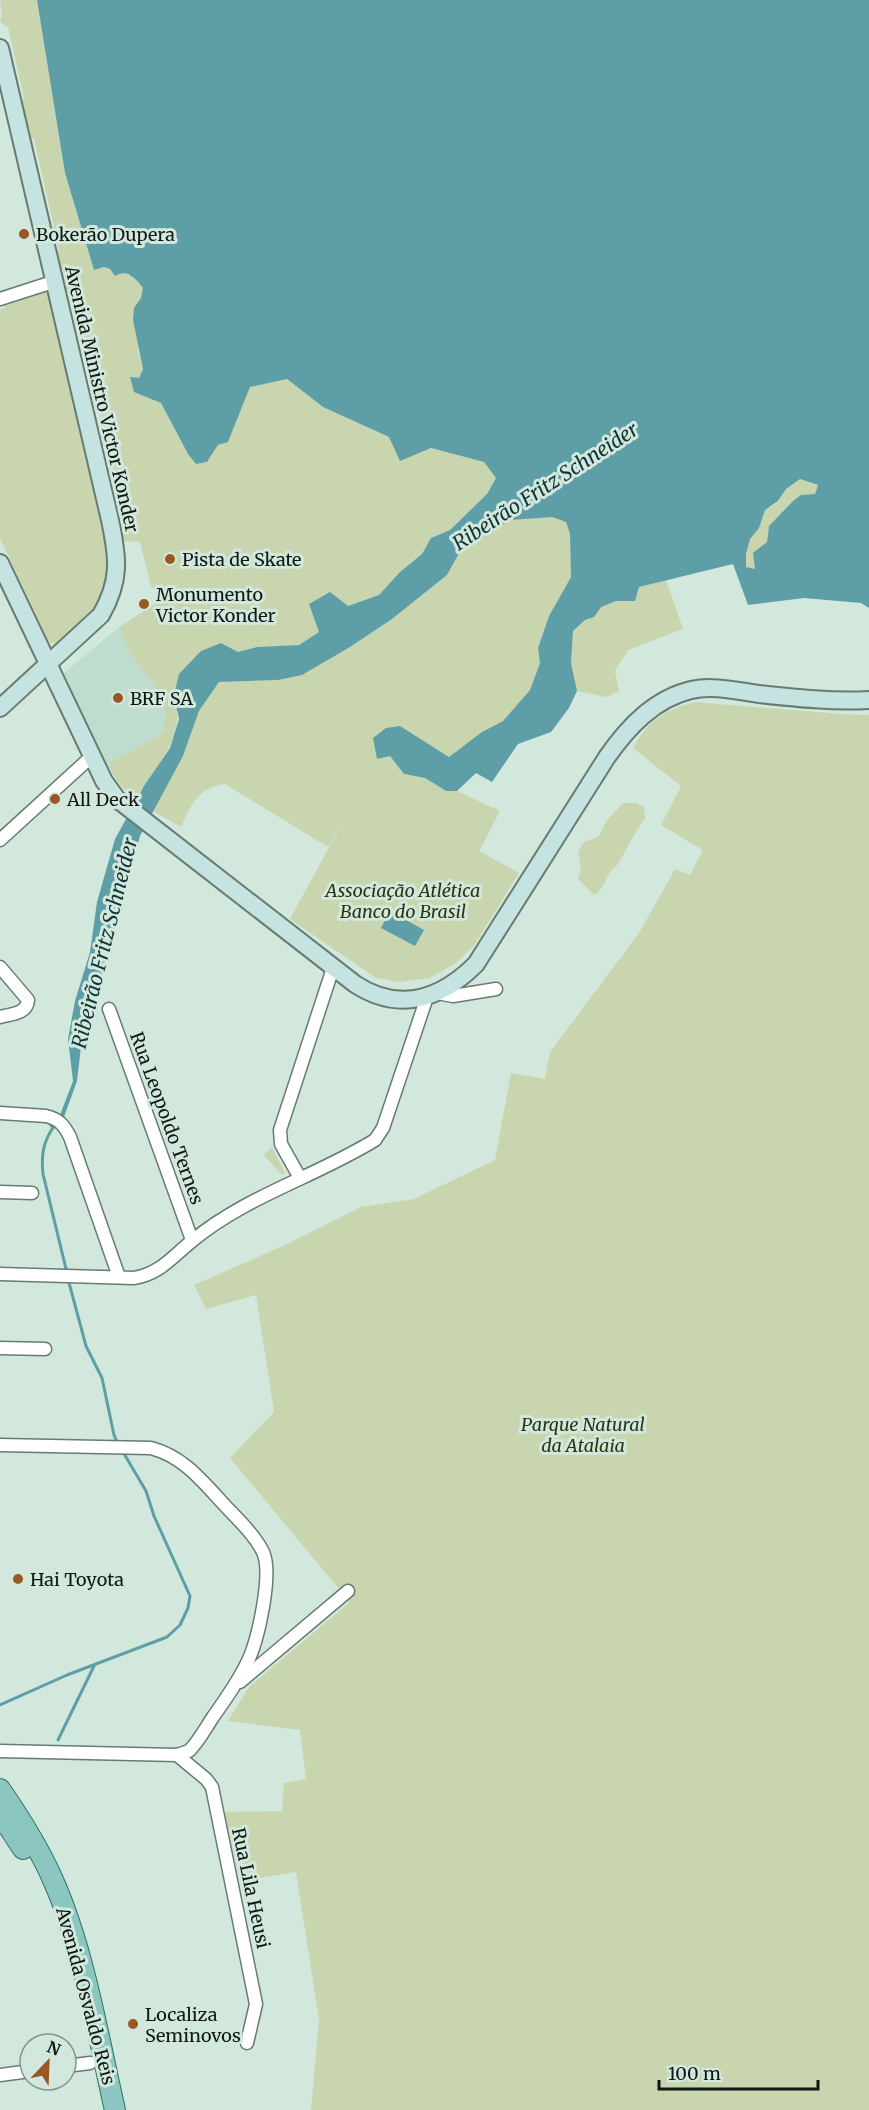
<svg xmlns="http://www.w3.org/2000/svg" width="869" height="2110" viewBox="0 0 869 2110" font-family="Merriweather,serif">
	<rect width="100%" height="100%" fill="#d2e8dd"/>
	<path fill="#bfddce" d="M119,627L127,648L144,673L153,681L166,714L162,734L107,764L64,673Z"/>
	<g fill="#c9d5ae">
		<path d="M0,0H37L65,173L94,270L104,267L124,273L134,277L143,288L138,350L143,369L139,378H130L134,391L161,403L188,454L196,464L207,462L218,445L228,442L250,387L287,379L323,407L389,437L484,462L496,478L487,494L450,530L431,538L422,554L400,572L379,595L348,606L319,632L299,645L257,647L238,652L174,695C188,735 155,767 135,800L119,784L107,764L162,734L166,714L153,681L144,673L127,648L119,627L164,598V593L157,592L151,587L140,542L124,541L121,533L124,529C122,521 121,510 117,503C111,492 107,488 114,475L74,306L67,303L56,258L59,249L34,139L27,136L20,106L24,98L8,27L0,22L2,14Z"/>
		<path d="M41,291L50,293L55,306L52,311L106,534L109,536V582L95,609L59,643C50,645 44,640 40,633L42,628L0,538V310L5,308L4,304Z"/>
		<path d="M800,479L818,485L815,494L801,495L793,501L769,526L767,542L755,570L746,567V554L750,539L759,528L765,510L778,502L786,489Z"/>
		<path d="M540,517H552L566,522L570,534L571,577L549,616L538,648L540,663L530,690L503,721L482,732L449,757L400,726L390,756L404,774L425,778L446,791H457L500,811L479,851L519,873L473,947L456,963L430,978L399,982L376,978L290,919L346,816L328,847L225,784C197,788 192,804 181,827L153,811L183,756L199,711L219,682L278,680L350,647L392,619L447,575L463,546L493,532L510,520Z"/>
		<path d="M666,580L683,629L628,650L615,671L619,691L607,697L577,691L571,663L573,631L585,620L594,617L601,607L616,601H635L639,587Z"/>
		<path d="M695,702L841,714L869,715V2110H311L319,2020L296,1872L240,1881L224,1812L282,1811L284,1783L306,1779L300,1730L228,1721L249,1687L350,1602L230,1458L274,1412L256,1295L206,1309L194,1285L285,1245L361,1207L414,1199L495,1160L511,1073L545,1079L550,1052L639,933L675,869L690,875L703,850L661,825L681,786L633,748C649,719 664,711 695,702Z"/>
		<path d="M623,803H636L644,807L645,818C635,832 628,847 619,862C617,867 613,868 610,872C604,881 603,890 594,895L578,879L581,870L578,851L585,841C602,838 599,835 606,822C611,815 618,809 623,803Z"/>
		<path d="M272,1147L285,1173L282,1175L264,1155Z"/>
	</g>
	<g fill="#5e9fa7" fill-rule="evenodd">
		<path d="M37,0H869V608L861,603L804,598L748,605L733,564L639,587L635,601H616L601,607L594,617L585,620L573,631L571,663L577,691L569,708L551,732L518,744L492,782L476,773L457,791H446L425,778L404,774L390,756L377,759L373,738L386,728L400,726L449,757L482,732L503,721L530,690L540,663L538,648L549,616L571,577L570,534L566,522L552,517L510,520L493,532L463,546L447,575L392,619L350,647L302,675L278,680L219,682L199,711L183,756L140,836L126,891L115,920L99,990L82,1038L77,1081L64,1117L55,1129L49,1126L60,1115L73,1081L68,1039L75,1001L90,952L97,902L115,839L144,786L170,748L179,719L174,695L179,674L201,651L221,643L238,652L257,647L299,645L319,632L309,604L330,592L348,606L379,595L400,572L422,554L431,538L450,530L487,494L496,478L484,462L431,448L400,461L389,437L323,407L287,379L250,387L228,442L218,445L207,462L196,464L188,454L161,403L134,392L130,377L139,378L143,369L133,320L134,308L141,298L143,288C136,279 127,268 115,276L110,269L104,267L94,270L65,173ZM800,479L818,485L815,494L801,495L793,501L769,526L767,542L753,553L755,569L746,567V554L750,539L759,528L765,510L778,501L786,489Z"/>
		<path d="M390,911L424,930L415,946L381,928Z"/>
	</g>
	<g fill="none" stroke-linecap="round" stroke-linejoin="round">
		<g stroke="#5e9fa7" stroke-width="3">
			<path d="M54,1126C43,1142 41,1155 43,1174L67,1273"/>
			<path d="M68,1279L86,1346L102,1378L114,1435L118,1444"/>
			<path d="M0,1705L67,1675L167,1637L180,1625L188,1608L190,1596L154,1516L146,1491L123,1452"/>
			<path d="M58,1740L94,1666"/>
		</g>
		<defs>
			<g id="street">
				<path d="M0,299L56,281"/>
				<path d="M0,840L92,756"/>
				<path d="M0,967L28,1000C27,1014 11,1014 0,1017"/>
				<path d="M437,993L453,996L496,989"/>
				<path d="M109,1009L192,1240"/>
				<path d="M0,1113L46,1116C59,1119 64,1125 70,1137L119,1277"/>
				<path d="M300,1178L281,1144L280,1130L333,968"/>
				<path d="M0,1192L32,1193"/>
				<path d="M0,1274L134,1278C160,1274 173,1256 192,1241C246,1196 315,1177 375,1140L383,1128L427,997"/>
				<path d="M0,1348L45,1349"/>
				<path d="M0,1445L151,1448C181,1456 199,1477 219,1499C233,1515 253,1532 263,1552C273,1574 258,1641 247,1663C238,1682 225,1700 213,1717C205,1729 199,1741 189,1751L177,1755L0,1751"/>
				<path d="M240,1682L348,1591"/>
				<path d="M177,1755L206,1779L212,1787L256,2004L247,2043"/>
				<path d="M66,2066L90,2063"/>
				<path d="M0,2075L30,2071"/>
			</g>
			<g id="secondary">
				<path d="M0,48L110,520C118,558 121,580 101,615L0,708"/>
				<path d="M0,563L104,781L117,799L355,984C399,1013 441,999 476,964L607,757C628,727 654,699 691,690C713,685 737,691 759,694C796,698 832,702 869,700"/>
			</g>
			<g id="primary">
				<path d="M0,1789C20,1818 39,1848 53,1880C84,1949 98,2036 115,2110"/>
				<path d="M0,1814L23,1849"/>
			</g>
		</defs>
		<use href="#street" stroke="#687b71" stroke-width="15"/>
		<use href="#secondary" stroke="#687b71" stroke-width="20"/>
		<use href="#primary" stroke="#2d7168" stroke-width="22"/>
		<use href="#street" stroke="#fff" stroke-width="12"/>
		<use href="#secondary" stroke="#c5e3e0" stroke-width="16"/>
		<use href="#primary" stroke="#8bc7c0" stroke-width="20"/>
	</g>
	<g fill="#985921" stroke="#d2e8dd" stroke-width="2">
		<circle cx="24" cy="234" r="6"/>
		<circle cx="170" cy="559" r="6"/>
		<circle cx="144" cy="604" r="6"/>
		<circle cx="118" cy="698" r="6"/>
		<circle cx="55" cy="799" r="6"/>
		<circle cx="18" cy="1579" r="6"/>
		<circle cx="133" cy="2024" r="6"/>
	</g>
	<g text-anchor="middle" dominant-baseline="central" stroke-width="6" stroke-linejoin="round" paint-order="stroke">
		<g font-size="18" fill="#0f1713" stroke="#d2e8dd" text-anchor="start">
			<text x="36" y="234">Bokerão Dupera</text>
			<text x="182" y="559">Pista de Skate</text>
			<text x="156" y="594">Monumento<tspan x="156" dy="21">Victor Konder</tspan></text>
			<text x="130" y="698">BRF SA</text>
			<text x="67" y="799">All Deck</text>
			<text x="30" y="1579">Hai Toyota</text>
			<text x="145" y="2014">Localiza<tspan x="145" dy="21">Seminovos</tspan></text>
		</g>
		<g font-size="18" fill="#0f1713" stroke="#d2e8dd">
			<text transform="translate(102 399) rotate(77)">Avenida Ministro Victor Konder</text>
			<text transform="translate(167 1118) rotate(70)">Rua Leopoldo Ternes</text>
			<text transform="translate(251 1888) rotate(78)">Rua Lila Heusi</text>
			<text transform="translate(86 1996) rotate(75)">Avenida Osvaldo Reis</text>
		</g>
		<g font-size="18" font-style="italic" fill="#2b340f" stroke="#d2e8dd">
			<text x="403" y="890">Associação Atlética<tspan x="403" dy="21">Banco do Brasil</tspan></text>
			<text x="583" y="1424">Parque Natural<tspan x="583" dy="21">da Atalaia</tspan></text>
		</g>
		<g font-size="20" font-style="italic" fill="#123337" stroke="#d2e8dd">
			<text transform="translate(545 486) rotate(-33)">Ribeirão Fritz Schneider</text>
			<text transform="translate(104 943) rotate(-76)">Ribeirão Fritz Schneider</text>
		</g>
	</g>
	<g transform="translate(48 2062) rotate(23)"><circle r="28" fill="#d2e8dd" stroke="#84948c" stroke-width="1.5"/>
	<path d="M0-4.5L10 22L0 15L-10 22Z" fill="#985921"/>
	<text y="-9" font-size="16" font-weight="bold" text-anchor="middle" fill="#0f1713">N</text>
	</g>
	<path d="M659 2080v9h159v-9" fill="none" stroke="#0f1713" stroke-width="3"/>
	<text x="668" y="2080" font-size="18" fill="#0f1713" stroke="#d2e8dd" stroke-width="4.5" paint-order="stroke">100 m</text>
</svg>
